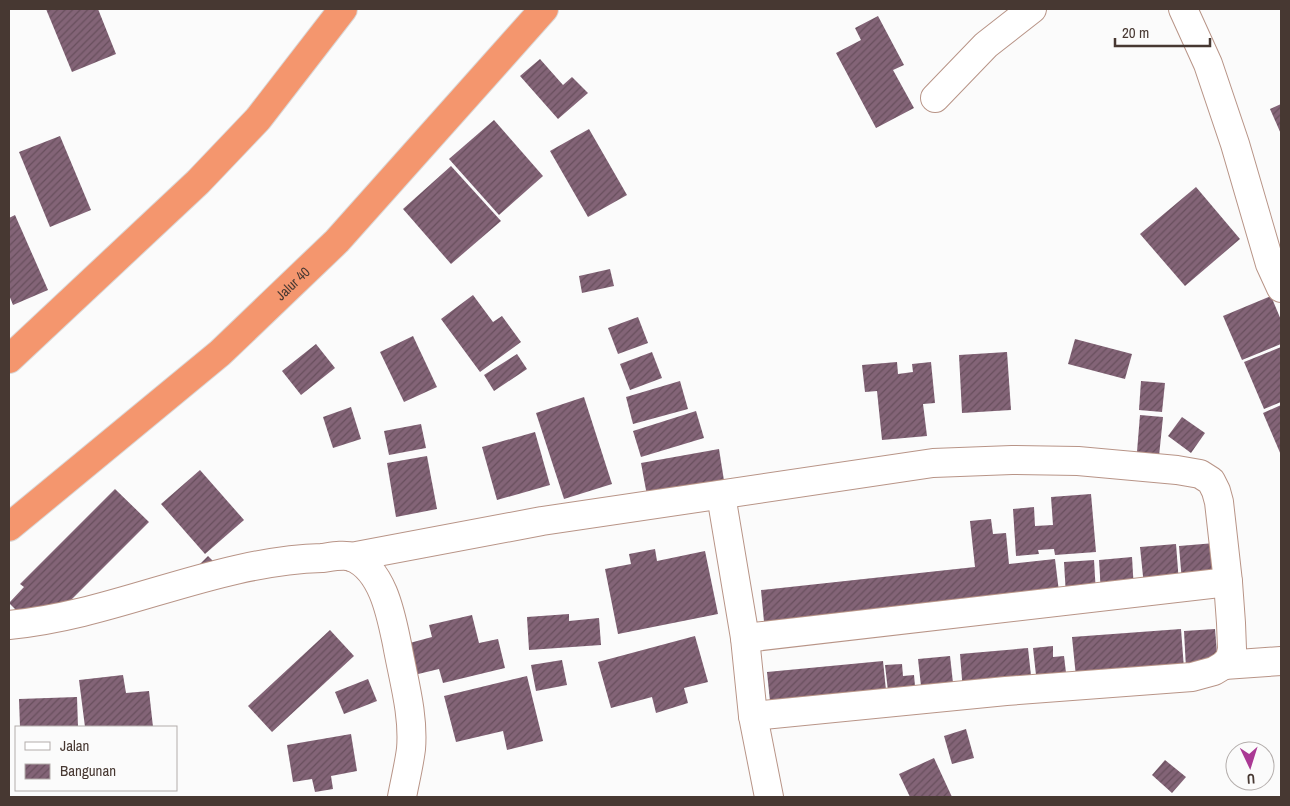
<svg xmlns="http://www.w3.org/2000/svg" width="1290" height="806" viewBox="0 0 1290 806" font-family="'Archivo Narrow',sans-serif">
	<defs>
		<pattern id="building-hatch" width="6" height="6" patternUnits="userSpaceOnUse" patternTransform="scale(1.25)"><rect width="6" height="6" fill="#836477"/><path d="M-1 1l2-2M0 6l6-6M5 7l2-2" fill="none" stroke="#684f5d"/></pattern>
	</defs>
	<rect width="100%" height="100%" fill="#fbfbfb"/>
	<g fill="url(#building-hatch)">
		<path d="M46,9H98L116,54L72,72Z"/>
		<path d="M878,16L904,65L893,70L914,108L876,128L836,53L861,40L855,28Z"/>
		<path d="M540,59L563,85L572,77L588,93L558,119L520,76Z"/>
		<path d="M1281,104V134L1270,109Z"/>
		<path d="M494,120L543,176L499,215L449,159Z"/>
		<path d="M589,129L627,195L588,217L550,151Z"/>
		<path d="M60,136L91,210L50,227L19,152Z"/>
		<path d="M451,166L501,221L451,264L403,209Z"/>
		<path d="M1196,187L1240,239L1185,286L1140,234Z"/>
		<path d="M15,215L48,290L13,305L9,295V218Z"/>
		<path d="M610,269L614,286L582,293L579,276Z"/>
		<path d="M473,295L493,322L502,316L521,342L480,372L441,319Z"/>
		<path d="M1271,296L1281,320V344L1242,360L1223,316Z"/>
		<path d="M638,317L648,343L618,354L608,328Z"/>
		<path d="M413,336L437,387L404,402L380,352Z"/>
		<path d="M1075,339L1132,354L1125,379L1068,364Z"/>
		<path d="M316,344L335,368L301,395L282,371Z"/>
		<path d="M1281,347V402L1264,409L1244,362Z"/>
		<path d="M652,352L662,378L630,390L620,364Z"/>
		<path d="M1007,352L1011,410L962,413L959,355Z"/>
		<path d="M517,354L527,369L494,391L484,375Z"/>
		<path d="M897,362L898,374L913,372L912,364L931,362L935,403L923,404L927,436L882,440L877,391L865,392L862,365Z"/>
		<path d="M680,381L688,409L633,424L626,397Z"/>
		<path d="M1141,381L1165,383L1162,412L1139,410Z"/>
		<path d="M584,397L612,484L564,499L536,413Z"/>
		<path d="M1281,405V455L1263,413Z"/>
		<path d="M351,407L361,439L333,448L323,417Z"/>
		<path d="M696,411L704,438L641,457L633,431Z"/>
		<path d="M1140,415L1163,417L1158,466L1136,464Z"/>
		<path d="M1182,417L1205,433L1191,453L1168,436Z"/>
		<path d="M421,424L426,448L389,455L384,431Z"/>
		<path d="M535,432L550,485L497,500L482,447Z"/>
		<path d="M719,449L725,487L648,501L641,463Z"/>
		<path d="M427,456L437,509L396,517L387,463Z"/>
		<path d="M200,470L244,520L205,554L161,504Z"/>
		<path d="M115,489L149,522L54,617L43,606L28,622L9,603L24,587L20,584Z"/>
		<path d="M1091,494L1096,552L1055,555L1054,549L1038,550L1039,554L1016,556L1013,509L1034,507L1035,526L1053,525L1051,497Z"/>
		<path d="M991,519L993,534L1006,533L1009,564L1055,559L1060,600L765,632L761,590L975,567L970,521Z"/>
		<path d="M1215,543L1218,579L1182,582L1179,546Z"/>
		<path d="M1176,544L1179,583L1144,586L1140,547Z"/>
		<path d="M655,549L657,561L705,551L718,614L618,634L605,569L631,564L629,554Z"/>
		<path d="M208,556L215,563L207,571L200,564Z"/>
		<path d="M1132,557L1134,591L1101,593L1099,560Z"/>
		<path d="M1094,560L1096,594L1066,596L1064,562Z"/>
		<path d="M569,614V621L599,618L601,645L529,650L527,617Z"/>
		<path d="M472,615L479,643L498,639L505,668L443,683L439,669L414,675L406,644L432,637L429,625Z"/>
		<path d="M1181,629L1184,669L1076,677L1072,637Z"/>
		<path d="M1215,629L1218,665L1186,668L1184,631Z"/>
		<path d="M330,630L354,656L272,732L248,706Z"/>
		<path d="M695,636L708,682L684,688L688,703L656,713L652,697L611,708L598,662Z"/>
		<path d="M1053,646V657L1064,656L1067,681L1037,684L1033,648Z"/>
		<path d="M1028,648L1032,685L963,692L960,654Z"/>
		<path d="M950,656L954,692L922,695L918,659Z"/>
		<path d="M562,660L567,685L536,691L531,665Z"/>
		<path d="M883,661L887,700L771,711L767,672Z"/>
		<path d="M902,664L903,676L914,675L916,697L889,700L885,665Z"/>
		<path d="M123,675L126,693L149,691L153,727H85L79,680Z"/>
		<path d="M527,676L543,741L507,750L503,731L456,742L444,696Z"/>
		<path d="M368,679L377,701L344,714L335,692Z"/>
		<path d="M77,697L78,727H20L19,699Z"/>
		<path d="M966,729L974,758L952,764L944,736Z"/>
		<path d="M351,734L357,771L331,776L333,789L315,792L312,779L293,782L287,745Z"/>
		<path d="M934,758L952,797H910L899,774Z"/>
		<path d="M1165,760L1186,777L1172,793L1152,775Z"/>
	</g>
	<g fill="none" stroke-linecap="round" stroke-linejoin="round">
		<defs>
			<g id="minor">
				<path d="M1183,9L1208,64L1235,144L1270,264L1281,288"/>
				<path d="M935,98L986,45L1032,9"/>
				<path d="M721,495L745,638L753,716L769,797"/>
				<path d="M351,557L542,521L933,463L1012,460L1078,461L1177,470L1200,474L1211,481L1216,491L1219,502L1228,582L1231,623L1232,649L1230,658L1224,665L1214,671L1192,677L1006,691L753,716"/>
				<path d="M9,625C116,615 214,561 322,558C330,557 344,554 352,557C383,570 391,615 397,644C403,678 414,714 411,749C409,765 405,781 402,797"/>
				<path d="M745,638L1228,582"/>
				<path d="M1224,665L1281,661"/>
			</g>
			<g id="trunk">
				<path d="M9,359L198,182L258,119L343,9"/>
				<path id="s1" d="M9,527L220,353L337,241L544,9"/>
			</g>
		</defs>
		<use href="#minor" stroke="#b89487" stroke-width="30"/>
		<use href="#trunk" stroke="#dad7d6" stroke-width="30"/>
		<use href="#minor" stroke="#fff" stroke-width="28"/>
		<use href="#trunk" stroke="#f4966e" stroke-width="28"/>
	</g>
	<g text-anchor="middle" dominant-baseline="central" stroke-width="5" stroke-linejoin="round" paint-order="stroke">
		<g font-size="14" fill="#473832" stroke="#fbfbfb">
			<text stroke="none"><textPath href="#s1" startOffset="374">Jalur 40</textPath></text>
		</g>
	</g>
	<rect width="1290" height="806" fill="none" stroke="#473832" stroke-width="20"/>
	<rect x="15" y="726" width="162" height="65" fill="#fbfbfb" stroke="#b3adab"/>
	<rect x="25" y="742" width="25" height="8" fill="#ffffff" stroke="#b3adab"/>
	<text x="60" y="751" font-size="15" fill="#473832">Jalan</text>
	<rect x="25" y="764" width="25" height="15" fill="url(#building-hatch)" stroke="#b3adab"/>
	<text x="60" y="776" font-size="15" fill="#473832">Bangunan</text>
	<g transform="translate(1250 766) rotate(176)"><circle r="24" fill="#fbfbfb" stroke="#b3adab"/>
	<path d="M0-4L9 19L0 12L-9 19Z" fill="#aa3994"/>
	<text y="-8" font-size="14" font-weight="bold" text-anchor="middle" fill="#473832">U</text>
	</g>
	<path d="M1115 38v8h95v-8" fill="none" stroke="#473832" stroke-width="2.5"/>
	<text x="1122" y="38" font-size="15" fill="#473832" stroke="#fbfbfb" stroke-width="4" paint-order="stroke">20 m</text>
</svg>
